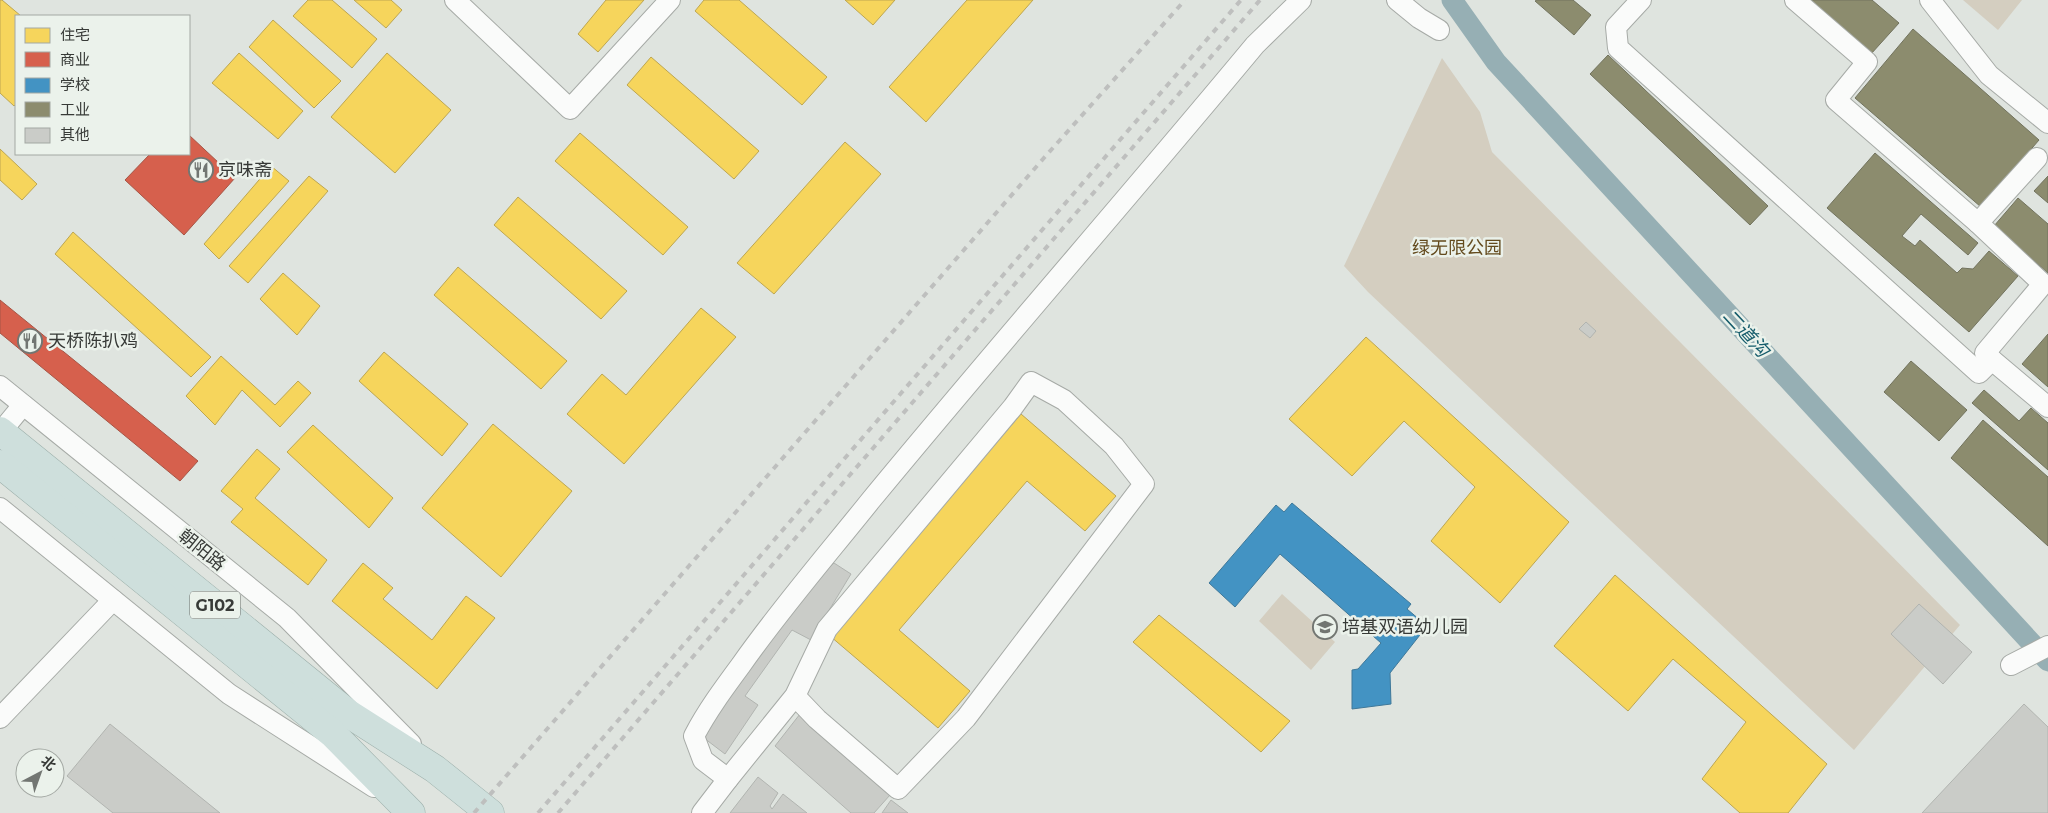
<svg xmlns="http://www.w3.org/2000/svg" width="2048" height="813" viewBox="0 0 2048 813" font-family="Montserrat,'Noto Sans SC',sans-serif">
	<rect width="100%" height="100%" fill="#dfe4df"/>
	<g fill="#d4cec0">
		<path d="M1963,0H2022L1998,30Z"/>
		<path d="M1442,58L1480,112L1492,152L1960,625L1854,750L1368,292L1344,266Z"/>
		<path d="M1282,594L1335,642L1311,670L1259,621Z"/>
	</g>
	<g fill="#f6d55c" stroke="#bda651">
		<path d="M0,0H2L21,16H16V104L14,106L0,93Z"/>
		<path d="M308,0H332L377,39L352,68L293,16Z"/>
		<path d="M354,0H391L402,10L386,28Z"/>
		<path d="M606,0H644L598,52L578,34Z"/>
		<path d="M704,0H739L827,77L802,105L695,11Z"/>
		<path d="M845,0H895L873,25Z"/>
		<path d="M967,0H1033L926,122L889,87Z"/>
		<path d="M273,20L341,81L314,108L249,47Z"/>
		<path d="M239,53L303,111L278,139L212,83Z"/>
		<path d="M387,53L451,110L395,173L331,117Z"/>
		<path d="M651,57L759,151L734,179L627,85Z"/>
		<path d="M580,133L688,227L663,255L555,161Z"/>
		<path d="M845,142L881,174L774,294L737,263Z"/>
		<path d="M0,149L37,184L22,200L0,180Z"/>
		<path d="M271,166L289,181L219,259L204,244Z"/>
		<path d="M309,176L328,191L248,283L229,266Z"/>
		<path d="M518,197L627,291L601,319L494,225Z"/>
		<path d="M73,232L211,357L191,377L55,254Z"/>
		<path d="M458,267L567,361L541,389L434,295Z"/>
		<path d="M283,273L320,306L297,335L260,299Z"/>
		<path d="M701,308L736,337L624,464L567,414L602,374L626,395Z"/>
		<path d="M1366,337L1569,522L1500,603L1431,541L1475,487L1404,421L1352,476L1289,419Z"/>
		<path d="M384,352L468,424L442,456L359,381Z"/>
		<path d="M221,356L275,405L298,381L311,393L280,427L242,390L215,425L186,396Z"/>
		<path d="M1021,414L1116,496L1085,531L1027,481L899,630L970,691L938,728L830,636Z"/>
		<path d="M493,424L572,491L501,577L422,508Z"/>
		<path d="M313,425L393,498L369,528L287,452Z"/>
		<path d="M257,449L280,469L255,498L327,560L308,585L231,522L243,509L221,491Z"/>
		<path d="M363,563L393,588L383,599L432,640L466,596L495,618L437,689L332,601Z"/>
		<path d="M1615,575L1827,764L1788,813H1740L1702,779L1746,722L1673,659L1628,711L1554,646Z"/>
		<path d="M1159,615L1290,721L1261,752L1133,642Z"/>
	</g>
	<g fill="#d6604d" stroke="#a65546">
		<path d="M189,135L235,178L184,235L125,180L150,154H189Z"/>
		<path d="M0,300L198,461L180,481L0,333Z"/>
	</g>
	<path fill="#4393c3" stroke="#3f7899" d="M1292,503L1411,604L1407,609L1427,626L1390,673L1391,704L1352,709V670L1358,669L1381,643L1280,554L1235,607L1209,583L1276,505L1284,512Z"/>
	<g fill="#8c8c6e" stroke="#72735e">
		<path d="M1537,0H1573L1591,15L1574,35L1535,1Z"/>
		<path d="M1810,0H1872L1899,23L1871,54Z"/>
		<path d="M1913,29L2039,140L1981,207L1855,98Z"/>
		<path d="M1608,55L1768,206L1750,225L1590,74Z"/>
		<path d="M1875,153L1978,243L1968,255L1921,214L1902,236L1915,246L1920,240L1957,273L1962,268L1973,269L1989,251L2018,276L1969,332L1827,208Z"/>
		<path d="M2048,176V203L2034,191Z"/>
		<path d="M2018,198L2048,224V273L1994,226Z"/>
		<path d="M2048,334V387L2022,364Z"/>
		<path d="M1911,361L1967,410L1939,441L1884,392Z"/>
		<path d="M1984,390L2019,421L2031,408L2048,423V470L1972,403Z"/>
		<path d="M1983,420L2048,477V546L1951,458Z"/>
	</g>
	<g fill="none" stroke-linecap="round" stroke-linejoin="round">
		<path stroke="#96afb4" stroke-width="21" d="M1452,0L1496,62L2048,661"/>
	</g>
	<g fill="#caccc8" stroke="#b1b4b0">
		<path d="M1586,322L1596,331L1590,338L1579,329Z"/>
		<path d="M834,563L851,574L811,640L792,630L745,696L758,705L725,754L700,735L819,576Z"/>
		<path d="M1919,604L1972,652L1943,684L1891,634Z"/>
		<path d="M2024,704L2048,727V813H1922Z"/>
		<path d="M800,714L890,795L874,813H851L775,746Z"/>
		<path d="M110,724L220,813H113L67,776Z"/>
		<path d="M758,777L778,793L770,806L772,809L783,794L807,813H730Z"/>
		<path d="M891,800L908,813H882Z"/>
	</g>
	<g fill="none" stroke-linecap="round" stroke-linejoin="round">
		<defs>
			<g id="minor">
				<path d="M455,0L570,109L670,0"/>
				<path d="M1397,0L1419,18L1439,30"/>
				<path d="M1641,0L1616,27L1618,48L1979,373L1992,360L2048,407"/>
				<path d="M1795,0L1867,62L1836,100L1978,223L2037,158"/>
				<path d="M1930,0L1989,75L2048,123"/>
				<path d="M1978,223L2043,284L1985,353L1992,360"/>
				<path d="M0,386L287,618L411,744"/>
				<path d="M0,433L23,405"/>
				<path d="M0,508L229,694L374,787"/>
				<path d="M2011,665L2048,646"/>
				<path d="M0,718L113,600"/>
				<path d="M728,779L795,696L817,719L898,789L966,718L1144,484L1114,446L1064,400L1031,382L1013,407L827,629L795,696"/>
				<path d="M702,813L728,779L703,760L694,736C707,711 724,688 741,665C781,608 827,555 871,500C997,347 1128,198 1255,45L1301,0"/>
			</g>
			<g id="highway">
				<path d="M0,431L349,714L435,769L490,813"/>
				<path d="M0,464L332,733L411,813"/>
			</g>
		</defs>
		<use href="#minor" stroke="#a6aaa6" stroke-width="22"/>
		<use href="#highway" stroke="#9cafaa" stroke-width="29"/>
		<use href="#minor" stroke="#fafbfa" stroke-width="20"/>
		<use href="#highway" stroke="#cedfdc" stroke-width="28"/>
		<g stroke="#bebfbe" stroke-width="4" stroke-dasharray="6 6" stroke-linecap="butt">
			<path d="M474,813L1043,159L1185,0"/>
			<path d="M538,813L1241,0"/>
			<path d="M558,813L1260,0"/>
		</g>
	</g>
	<defs>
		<symbol id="restaurant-ring" viewBox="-11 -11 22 22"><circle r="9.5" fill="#ebf2eb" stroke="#727672" stroke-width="1.5"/><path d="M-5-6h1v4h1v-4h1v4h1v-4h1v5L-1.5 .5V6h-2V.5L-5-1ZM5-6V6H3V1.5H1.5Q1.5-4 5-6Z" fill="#727672"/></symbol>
		<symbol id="school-ring" viewBox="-11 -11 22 22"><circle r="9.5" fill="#ebf2eb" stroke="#727672" stroke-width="1.5"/><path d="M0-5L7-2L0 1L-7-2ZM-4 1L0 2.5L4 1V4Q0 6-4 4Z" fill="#727672"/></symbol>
	</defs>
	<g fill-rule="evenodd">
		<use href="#restaurant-ring" x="187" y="156" width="28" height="28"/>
		<use href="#restaurant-ring" x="16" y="327" width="28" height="28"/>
		<use href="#school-ring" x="1311" y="613" width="28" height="28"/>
	</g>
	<g text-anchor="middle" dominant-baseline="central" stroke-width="5" stroke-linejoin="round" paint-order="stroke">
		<rect fill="#ebf2eb" stroke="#6d716d" stroke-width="1" x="190" y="591.5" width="50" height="27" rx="4"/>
		<g font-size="16" font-weight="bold" fill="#373a37">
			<text x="215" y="605">G102</text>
		</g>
		<g font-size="18" fill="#373a37" stroke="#ebf2eb" text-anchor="start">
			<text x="218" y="170">京味斋</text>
			<text x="48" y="341">天桥陈扒鸡</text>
			<text x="1342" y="627">培基双语幼儿园</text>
		</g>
		<g font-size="18" fill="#644b1e" stroke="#ebf2eb">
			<text x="1457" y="248">绿无限公园</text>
		</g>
		<g font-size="18" fill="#373a37" stroke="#ebf2eb">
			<text transform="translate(202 550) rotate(39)">朝阳路</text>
		</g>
		<g font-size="19" font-style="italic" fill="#155c6b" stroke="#ebf2eb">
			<text transform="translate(1746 333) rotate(47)">二道沟</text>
		</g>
	</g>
	<rect x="15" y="15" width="175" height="140" fill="#ebf2eb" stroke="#a3a8a3"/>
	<rect x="25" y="28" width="25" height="15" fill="#f6d55c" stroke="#a3a8a3"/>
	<text x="60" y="40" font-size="15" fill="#373a37">住宅</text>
	<rect x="25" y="52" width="25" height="15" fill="#d6604d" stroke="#a3a8a3"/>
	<text x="60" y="65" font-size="15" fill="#373a37">商业</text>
	<rect x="25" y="78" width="25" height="15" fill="#4393c3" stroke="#a3a8a3"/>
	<text x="60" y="90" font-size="15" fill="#373a37">学校</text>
	<rect x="25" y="102" width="25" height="15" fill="#8c8c6e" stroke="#a3a8a3"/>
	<text x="60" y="115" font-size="15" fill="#373a37">工业</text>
	<rect x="25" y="128" width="25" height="15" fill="#caccc8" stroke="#a3a8a3"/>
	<text x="60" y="140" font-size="15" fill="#373a37">其他</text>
	<g transform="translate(40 773) rotate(41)"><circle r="24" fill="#ebf2eb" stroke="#a3a8a3"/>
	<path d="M0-4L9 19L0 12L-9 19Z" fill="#727672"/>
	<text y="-8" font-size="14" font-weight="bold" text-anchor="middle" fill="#373a37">北</text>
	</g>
</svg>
